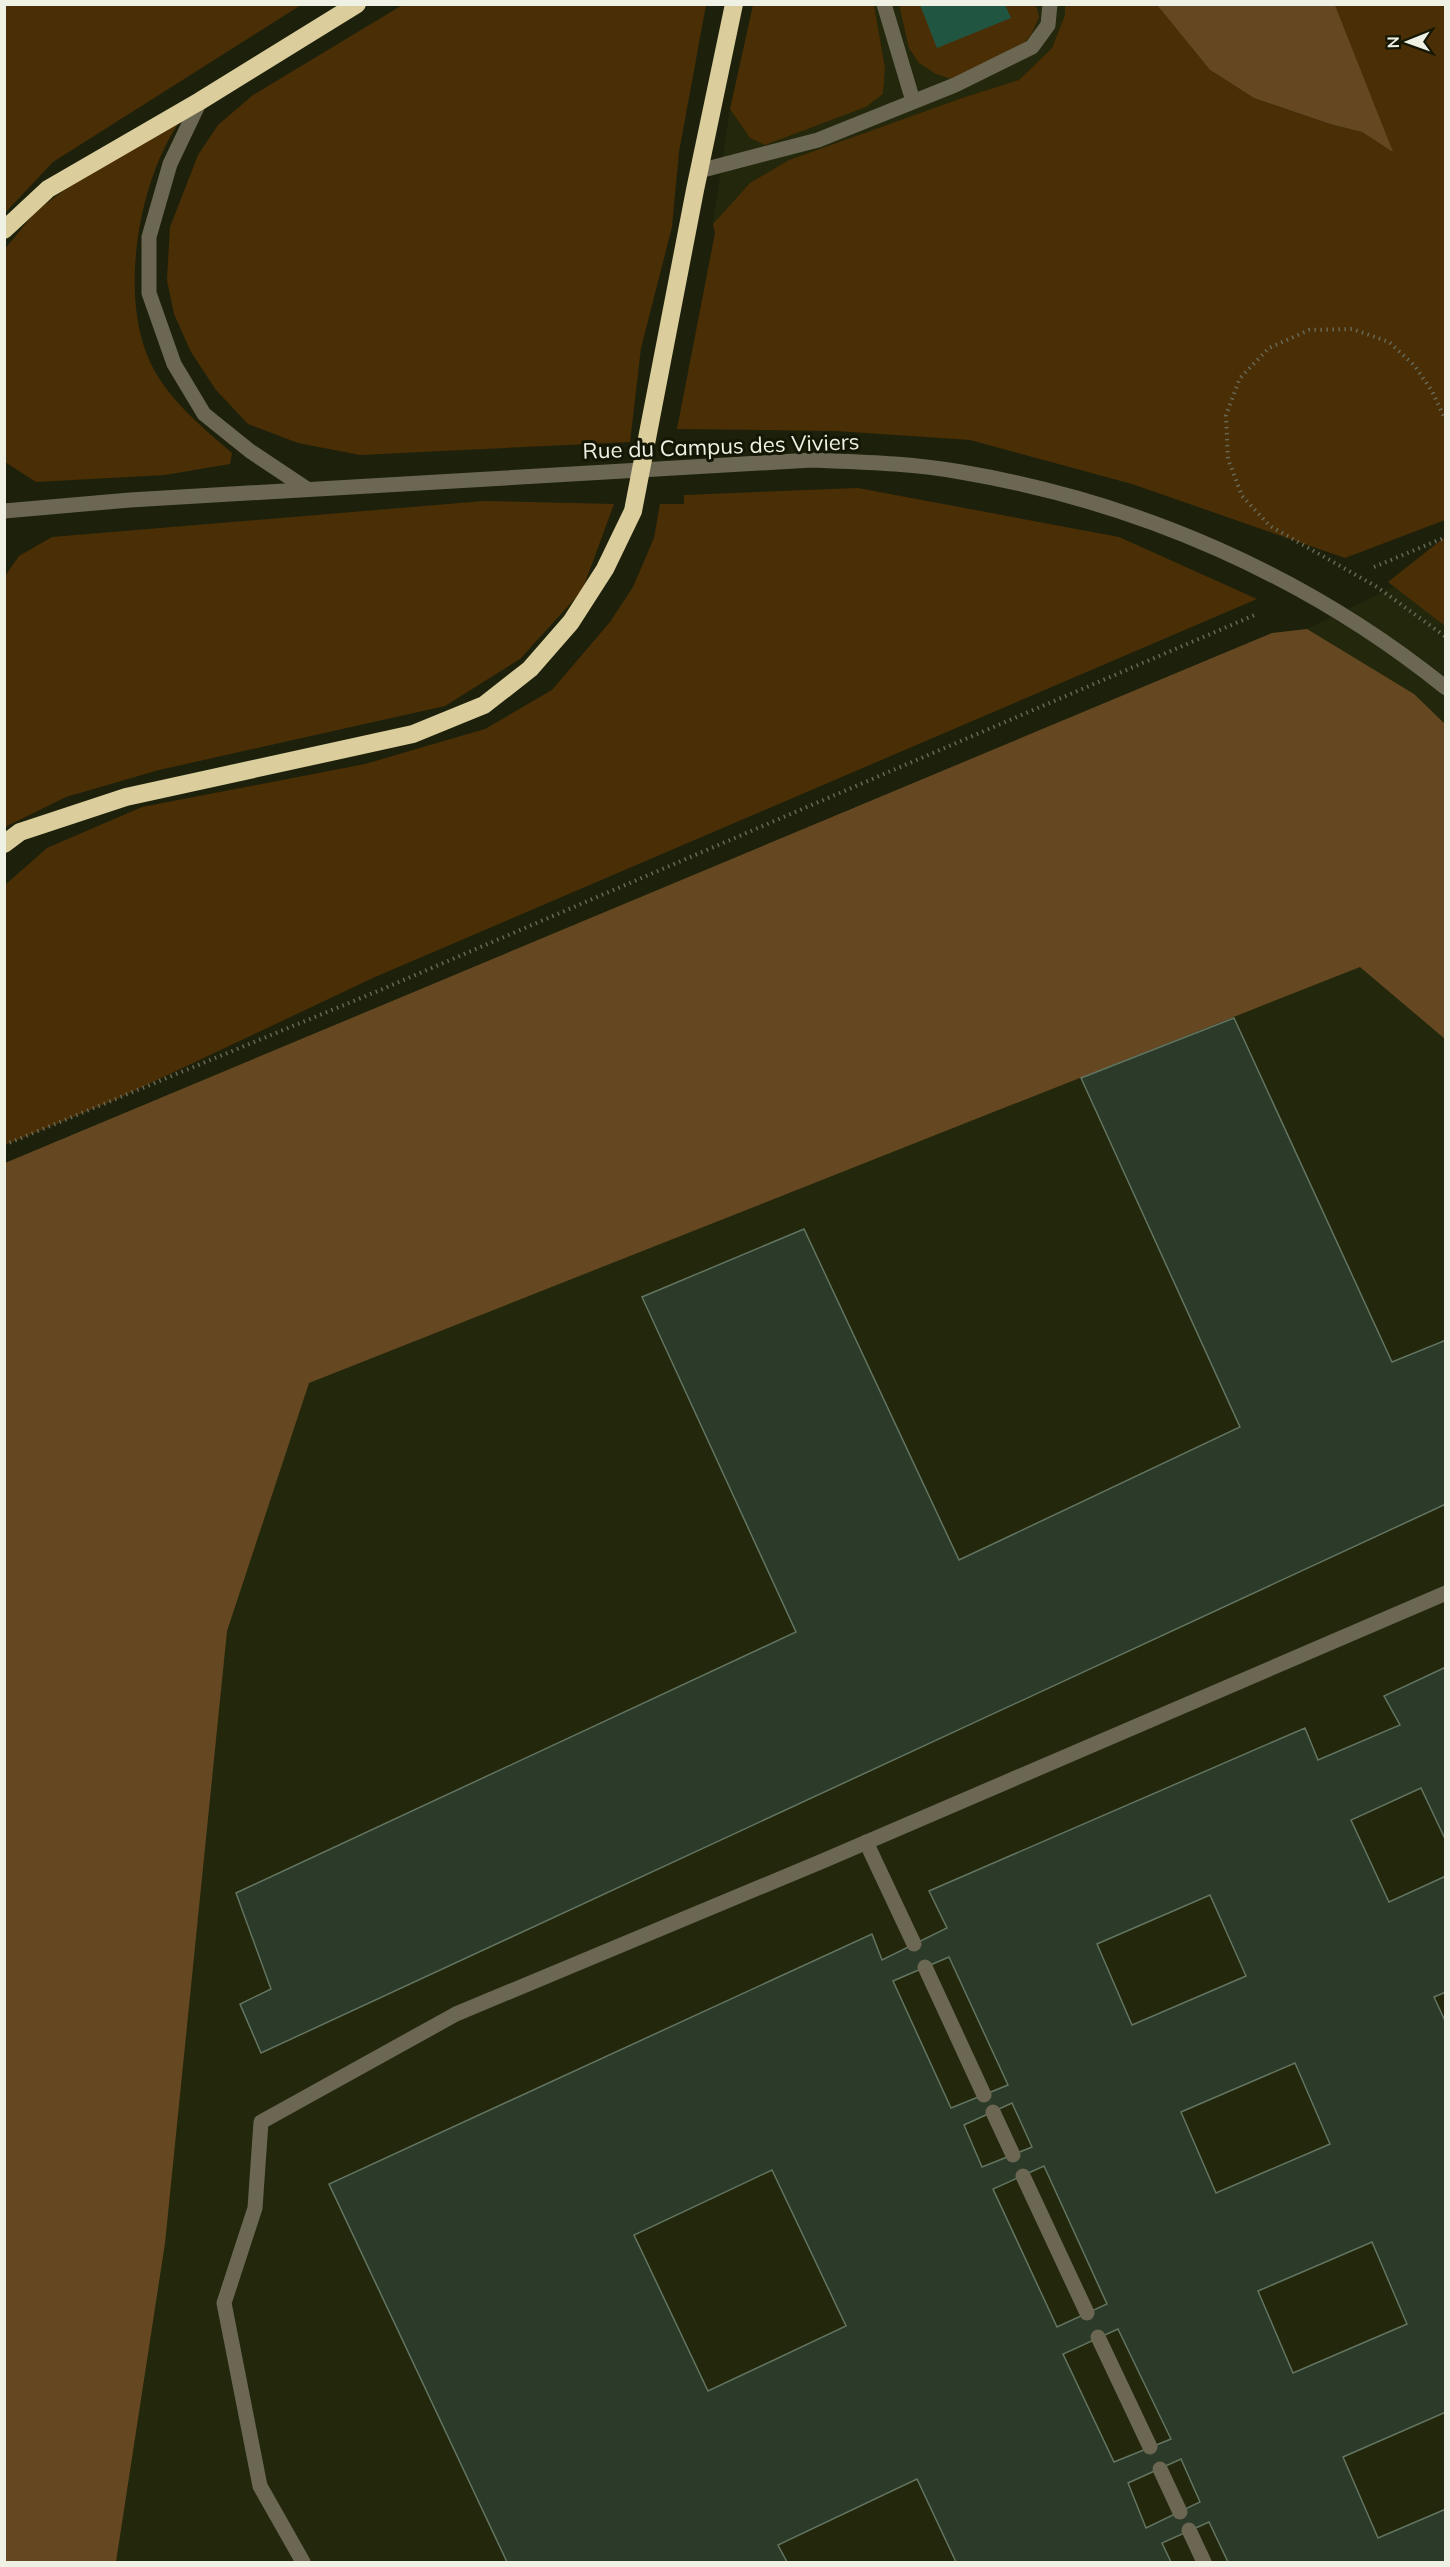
<svg xmlns="http://www.w3.org/2000/svg" width="1450" height="2567" viewBox="0 0 1450 2567" font-family="Mulish,sans-serif">
	<rect width="100%" height="100%" fill="#1d210c"/>
	<g fill="#23280c">
		<path d="M874,5H1065V15L1052,48L1019,80L965,97L789,160L750,183L713,224L730,109L750,138L765,145L866,107L883,94L885,68Z"/>
		<path d="M1395,586L1446,626L1445,2562H5V1163L1272,633L1307,629Z"/>
	</g>
	<g fill="#4a2e05">
		<path d="M5,4H301V5L53,162L5,213Z"/>
		<path d="M404,4L706,5L679,152L672,227L641,348L630,442L360,455L298,443L248,424L216,390L191,352L174,314L167,280L170,227L198,155L218,125L253,95Z"/>
		<path d="M753,5H874L885,68L883,94L866,107L765,145L750,138L730,109Z"/>
		<path d="M899,5H1036L1039,17L1031,35L1012,57L951,79L936,74L919,63L909,48Z"/>
		<path d="M1065,5H1157L1210,70L1254,98L1330,124L1362,132L1392,151L1335,5H1445V520L1345,558L1132,484L970,440L836,431L677,429L715,233L713,224L750,183L789,160L965,97L1019,80L1052,48L1065,15Z"/>
		<path d="M178,124C138,184 118,299 152,366C170,401 203,428 232,453L230,464L165,475L36,482L5,462L4,250L36,211L102,162Z"/>
		<path d="M858,488L1119,537L1257,599L375,977L117,1099L5,1145V885L47,848L142,807L365,764L485,729L552,690L610,622L633,587L654,538L660,504H684V495Z"/>
		<path d="M484,501L614,504L582,591L520,659L445,706L159,770L66,797L5,827V576L19,556L52,537Z"/>
		<path d="M1445,537V626L1388,582Z"/>
	</g>
	<g fill="#654821">
		<path d="M1157,5H1335L1393,152L1362,132L1330,124L1254,98L1210,70Z"/>
		<path d="M1307,629L1414,694L1445,724V1039L1360,967L309,1383L227,1631L165,2243L116,2562H5V1163L1272,633Z"/>
	</g>
	<path fill="#205641" d="M920,5H1005L1011,18L937,48Z"/>
	<g fill="#2c3b29" stroke="#637461" stroke-width="1.5" fill-rule="evenodd">
		<path d="M1234,1018L1392,1362L1446,1340V1504L261,2053L240,2004L271,1989L236,1893L796,1632L642,1297L804,1229L959,1560L1240,1427L1081,1078Z"/>
		<path d="M1446,1667V1841L1421,1788L1351,1820L1389,1902L1446,1876V1992L1434,1997L1446,2023V2412L1343,2457L1378,2538L1446,2509V2562H1228L1209,2522L1162,2543L1171,2562H956L917,2479L778,2545L787,2562H507L329,2184L872,1934L882,1960L947,1928L929,1891L1305,1728L1318,1760L1400,1725L1384,1696ZM1210,1895L1246,1976L1132,2025L1097,1944ZM949,1957L1008,2085L951,2108L893,1981ZM1295,2063L1330,2144L1216,2193L1181,2112ZM1012,2103L1032,2147L982,2167L964,2125ZM1044,2166L1107,2304L1057,2327L993,2189ZM772,2170L846,2326L708,2391L634,2235ZM1372,2242L1407,2324L1293,2373L1258,2291ZM1118,2329L1171,2439L1114,2462L1063,2354ZM1181,2459L1200,2502L1146,2528L1128,2483Z"/>
	</g>
	<g fill="none" stroke-linecap="round" stroke-linejoin="round">
		<g stroke="#666957" stroke-width="4" stroke-dasharray="1.5 4.5" stroke-linecap="butt">
			<path d="M1446,421L1432,391L1414,365L1389,342L1352,329L1309,330L1269,348L1240,378L1226,415L1228,459L1242,496L1270,526L1377,587L1446,637"/>
			<path d="M1374,567L1446,537"/>
			<path d="M4,1145L378,991L1257,614"/>
		</g>
		<g stroke="#6c6753" stroke-width="15">
			<path d="M884,4L913,101"/>
			<path d="M699,171L818,140L955,85L1032,47L1048,25L1050,4"/>
			<path d="M866,1842L914,1944"/>
			<path d="M925,1967L984,2095"/>
			<path d="M993,2112L1013,2155"/>
			<path d="M1023,2176L1087,2313"/>
			<path d="M1098,2337L1150,2447"/>
			<path d="M1160,2469L1180,2512"/>
			<path d="M1189,2530L1204,2562"/>
			<path d="M303,2562L260,2486L224,2303L255,2208L261,2122L456,2014L825,1860L1446,1593"/>
		</g>
		<g stroke="#6c6753" stroke-width="15">
			<path d="M200,101L170,164L149,237V293L174,364L204,414L250,451L307,489"/>
			<path d="M4,511L130,500L812,460C862,462 912,463 961,472C1138,502 1306,575 1446,688"/>
		</g>
		<g stroke="#dcce9c" stroke-width="18">
			<path d="M4,230L48,189L200,101L357,4"/>
			<path d="M4,844L20,832L126,797L413,734L484,705L530,669L571,622L605,569L633,511L695,190L734,4"/>
		</g>
	</g>
	<g text-anchor="middle" dominant-baseline="central" stroke-width="6" stroke-linejoin="round" paint-order="stroke">
		<g font-size="22" fill="#eef1e4" stroke="#141704">
			<text transform="translate(721 446) rotate(-2)">Rue du Campus des Viviers</text>
		</g>
	</g>
	<rect width="1450" height="2567" fill="none" stroke="#eef1e4" stroke-width="12"/>
	<g transform="translate(1408 42) rotate(269)" stroke="#141704" stroke-width="4.5" paint-order="stroke">
	<path d="M0-4.5L10 22L0 15L-10 22Z" fill="#eef1e4"/>
	<text y="-9" font-size="16" font-weight="bold" text-anchor="middle" fill="#eef1e4">N</text>
	</g>
</svg>
